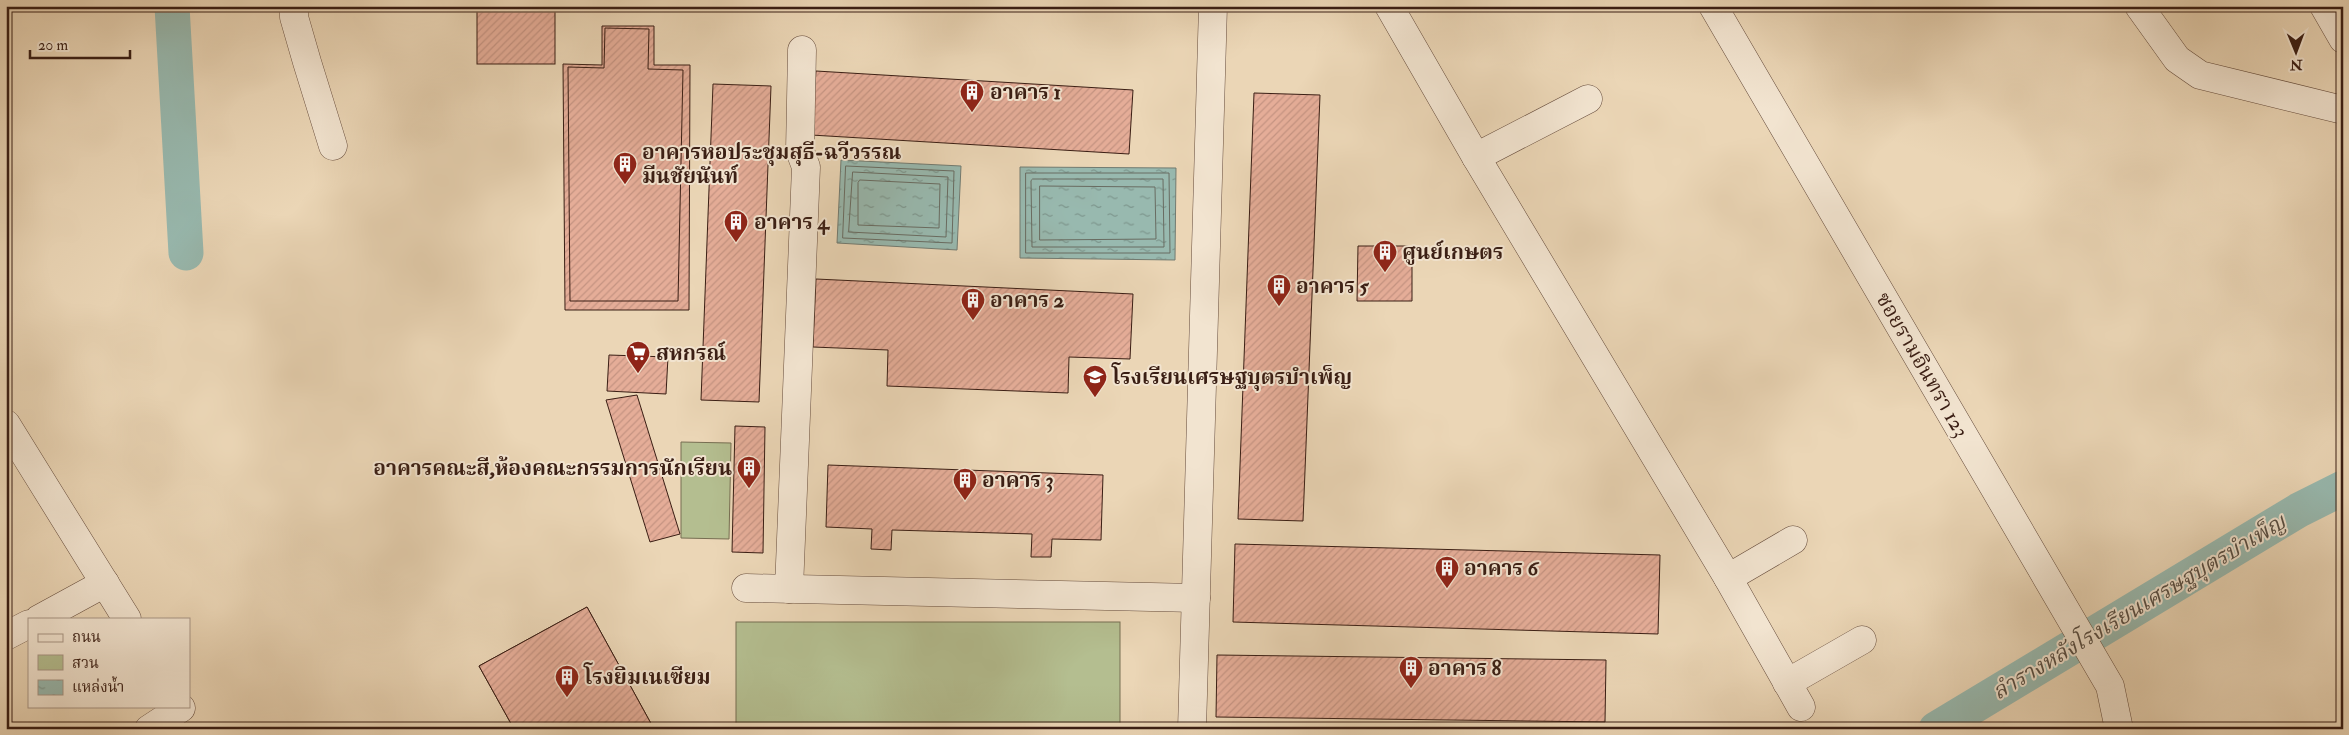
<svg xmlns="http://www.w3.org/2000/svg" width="2349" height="735" viewBox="0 0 2349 735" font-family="'IM FELL Double Pica','Noto Serif Thai',serif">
	<defs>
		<pattern id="water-ripples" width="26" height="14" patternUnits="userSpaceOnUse" patternTransform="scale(1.25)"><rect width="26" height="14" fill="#98b9af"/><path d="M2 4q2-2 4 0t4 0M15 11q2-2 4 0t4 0" fill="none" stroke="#7d968d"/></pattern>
		<pattern id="building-hatch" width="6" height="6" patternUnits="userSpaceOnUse" patternTransform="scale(1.25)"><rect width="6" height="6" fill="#e5ad98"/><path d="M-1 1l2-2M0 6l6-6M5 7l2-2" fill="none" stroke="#c59482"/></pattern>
	</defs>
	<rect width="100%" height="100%" fill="#ebd6b6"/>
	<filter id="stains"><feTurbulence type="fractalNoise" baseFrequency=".004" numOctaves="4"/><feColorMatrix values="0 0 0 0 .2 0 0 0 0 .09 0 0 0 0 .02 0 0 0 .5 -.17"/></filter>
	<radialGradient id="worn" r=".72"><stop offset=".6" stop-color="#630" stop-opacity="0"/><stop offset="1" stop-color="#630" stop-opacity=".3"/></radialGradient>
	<g fill="#b4be90" stroke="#776e52">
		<path d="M681,442L731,443L729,539L681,538Z"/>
		<rect x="736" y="622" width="384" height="107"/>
	</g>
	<g fill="url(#water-ripples)" stroke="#727b71">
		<path d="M841,160L961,166L957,250L837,243Z"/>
		<path d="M1020,167L1176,168L1175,260L1020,258Z"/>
	</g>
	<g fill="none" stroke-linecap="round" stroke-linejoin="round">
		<g stroke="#696c62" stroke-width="1">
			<path d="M846,166L954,171L952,243L843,238Z"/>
			<path d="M853,172L948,177L946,237L849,232Z"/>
			<path d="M1026,173H1169L1170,253H1026Z"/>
			<path d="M1033,179H1163L1164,247H1032L1031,181Z"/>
			<path d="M860,180L940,184L939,228L858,225V183Z"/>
			<path d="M1040,186L1155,187L1156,239L1040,240Z"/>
		</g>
		<g stroke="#98b9af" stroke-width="35">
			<path d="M172,6L186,253"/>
			<path d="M1936,729L2299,510L2343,488"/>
		</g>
	</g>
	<g fill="url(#building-hatch)" stroke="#3a1e14">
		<rect x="477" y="6" width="78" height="58"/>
		<path d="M602,26H654V65H690L689,310H565L563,64L602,65Z"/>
		<path d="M605,28L649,29L648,69L683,70L678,301H570L568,67L604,68Z"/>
		<path d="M816,71L1133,90L1129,154L811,135Z"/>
		<path d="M713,84L771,86L759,402L701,400Z"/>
		<path d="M1254,93L1320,95L1303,521L1238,519Z"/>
		<path d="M1358,246H1412V301H1357Z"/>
		<path d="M816,279L1133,294L1130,359L1069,357L1068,393L887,386L888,350L813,347Z"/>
		<path d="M609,355L668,357L666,394L607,391Z"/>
		<path d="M637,395L680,534L650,542L606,400Z"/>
		<path d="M735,426L765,427L763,553L732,552Z"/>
		<path d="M828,465L1103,475L1101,540L1052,539L1051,557H1031L1032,534L892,530L891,550L871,549L872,529L826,527Z"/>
		<path d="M1235,544L1660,555L1658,634L1233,622Z"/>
		<path d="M587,607L654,729H514L479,666Z"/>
		<path d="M587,607L654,729H514L479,666Z"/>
		<path d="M1217,655L1606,660L1605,722L1216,717Z"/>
	</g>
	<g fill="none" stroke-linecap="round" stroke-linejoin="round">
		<defs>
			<g id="minor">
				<path d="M294,6V17L307,62L333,146"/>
				<path d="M1389,6L1476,157L1728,578L1801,707"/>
				<path d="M1713,6L2110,686L2119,729"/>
				<path d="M2139,6L2177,59L2200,75L2343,110"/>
				<path d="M2324,6L2343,39"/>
				<path d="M1476,157L1588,99"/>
				<path d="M6,424L127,619"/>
				<path d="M1728,578L1793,540"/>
				<path d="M746,588L1196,598"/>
				<path d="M789,589L806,167L800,151L802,50"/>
				<path d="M39,619L105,583"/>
				<path d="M6,636L29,624"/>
				<path d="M1787,683L1862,640"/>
				<path d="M149,729L181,708"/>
				<path d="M1192,729L1213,6"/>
			</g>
		</defs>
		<use href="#minor" stroke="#664c3c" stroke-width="29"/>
		<use href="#minor" stroke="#f2e4d0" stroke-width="28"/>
	</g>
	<defs>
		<symbol id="building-pin" viewBox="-11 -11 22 30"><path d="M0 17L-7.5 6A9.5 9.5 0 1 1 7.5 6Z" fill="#8f2418" stroke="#f2e4d0"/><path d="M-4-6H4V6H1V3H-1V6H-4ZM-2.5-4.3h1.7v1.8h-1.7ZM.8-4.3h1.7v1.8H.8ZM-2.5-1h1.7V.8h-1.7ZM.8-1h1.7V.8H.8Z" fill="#fff"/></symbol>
		<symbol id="supermarket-pin" viewBox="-11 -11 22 30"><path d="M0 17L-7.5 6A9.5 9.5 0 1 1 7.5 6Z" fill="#8f2418" stroke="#f2e4d0"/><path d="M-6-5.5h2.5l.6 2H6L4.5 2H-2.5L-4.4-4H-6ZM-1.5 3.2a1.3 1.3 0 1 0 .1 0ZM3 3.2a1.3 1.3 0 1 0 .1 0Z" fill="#fff"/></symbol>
		<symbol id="school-pin" viewBox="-11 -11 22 30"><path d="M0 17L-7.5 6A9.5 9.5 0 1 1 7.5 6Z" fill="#8f2418" stroke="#f2e4d0"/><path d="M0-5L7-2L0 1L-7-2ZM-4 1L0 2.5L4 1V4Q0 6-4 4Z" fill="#fff"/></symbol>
	</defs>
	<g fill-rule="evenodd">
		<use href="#building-pin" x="958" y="78" width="28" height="38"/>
		<use href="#building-pin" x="611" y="150" width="28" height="38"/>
		<use href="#building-pin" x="722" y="208" width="28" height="38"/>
		<use href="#building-pin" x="1371" y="238" width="28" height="38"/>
		<use href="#building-pin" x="1265" y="272" width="28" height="38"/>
		<use href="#building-pin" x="959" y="286" width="28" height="38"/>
		<use href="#supermarket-pin" x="624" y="339" width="28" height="38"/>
		<use href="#school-pin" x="1081" y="363" width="28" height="38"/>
		<use href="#building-pin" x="735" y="454" width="28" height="38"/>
		<use href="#building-pin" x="951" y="466" width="28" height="38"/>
		<use href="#building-pin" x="1433" y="554" width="28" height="38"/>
		<use href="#building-pin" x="1397" y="654" width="28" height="38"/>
		<use href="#building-pin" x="553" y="663" width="28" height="38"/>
	</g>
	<g text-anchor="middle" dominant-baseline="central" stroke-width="4" stroke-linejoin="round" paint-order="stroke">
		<g font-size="21" font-weight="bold" fill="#3a1e14" stroke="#f2e4d0" text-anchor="start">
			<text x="990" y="92">อาคาร 1</text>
			<text x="642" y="152">อาคารหอประชุมสุธี-ฉวีวรรณ<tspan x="642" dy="24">มีนชัยนันท์</tspan></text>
			<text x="754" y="222">อาคาร 4</text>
			<text x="1402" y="252">ศูนย์เกษตร</text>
			<text x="1296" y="286">อาคาร 5</text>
			<text x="990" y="300">อาคาร 2</text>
			<text x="656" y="353">สหกรณ์</text>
			<text x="1112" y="377">โรงเรียนเศรษฐบุตรบำเพ็ญ</text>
			<text x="732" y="468" text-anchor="end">อาคารคณะสี,ห้องคณะกรรมการนักเรียน</text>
			<text x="982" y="480">อาคาร 3</text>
			<text x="1464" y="568">อาคาร 6</text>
			<text x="1428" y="668">อาคาร 8</text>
			<text x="584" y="677">โรงยิมเนเซียม</text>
		</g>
		<g font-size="21" fill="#3a1e14" stroke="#f2e4d0">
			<text transform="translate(1922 365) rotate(60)">ซอยรามอินทรา 123</text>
		</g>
		<g font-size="22" font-style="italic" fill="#564c42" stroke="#f2e4d0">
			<text transform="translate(2139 607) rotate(-31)">ลำรางหลังโรงเรียนเศรษฐบุตรบำเพ็ญ</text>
		</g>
	</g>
	<rect width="2349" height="735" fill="none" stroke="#ebd6b6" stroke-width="25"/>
	<rect x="8" y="8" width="2334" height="720" fill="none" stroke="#3a1e14" stroke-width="2.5"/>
	<rect x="12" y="12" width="2324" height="710" fill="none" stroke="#3a1e14"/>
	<rect x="28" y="618" width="162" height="90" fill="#f2e4d0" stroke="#a89585"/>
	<rect x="38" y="634" width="25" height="8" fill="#f2e4d0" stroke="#a89585"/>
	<text x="72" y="642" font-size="15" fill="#3a1e14">ถนน</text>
	<rect x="38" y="655" width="25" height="15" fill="#b4be90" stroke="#a89585"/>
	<text x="72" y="668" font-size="15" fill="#3a1e14">สวน</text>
	<rect x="38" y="680" width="25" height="15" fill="url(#water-ripples)" stroke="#a89585"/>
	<text x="72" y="692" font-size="15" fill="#3a1e14">แหล่งน้ำ</text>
	<g transform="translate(2296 52) rotate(179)" stroke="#f2e4d0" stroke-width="4" paint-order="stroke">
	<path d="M0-4L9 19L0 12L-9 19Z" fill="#3a1e14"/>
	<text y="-8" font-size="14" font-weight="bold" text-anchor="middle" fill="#3a1e14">N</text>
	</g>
	<path d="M30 50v8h100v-8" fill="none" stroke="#3a1e14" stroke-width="2.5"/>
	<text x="38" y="50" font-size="15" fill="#3a1e14" stroke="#f2e4d0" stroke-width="4" paint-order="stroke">20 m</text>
	<rect width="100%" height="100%" filter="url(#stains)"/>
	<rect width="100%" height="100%" fill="url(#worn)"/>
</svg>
